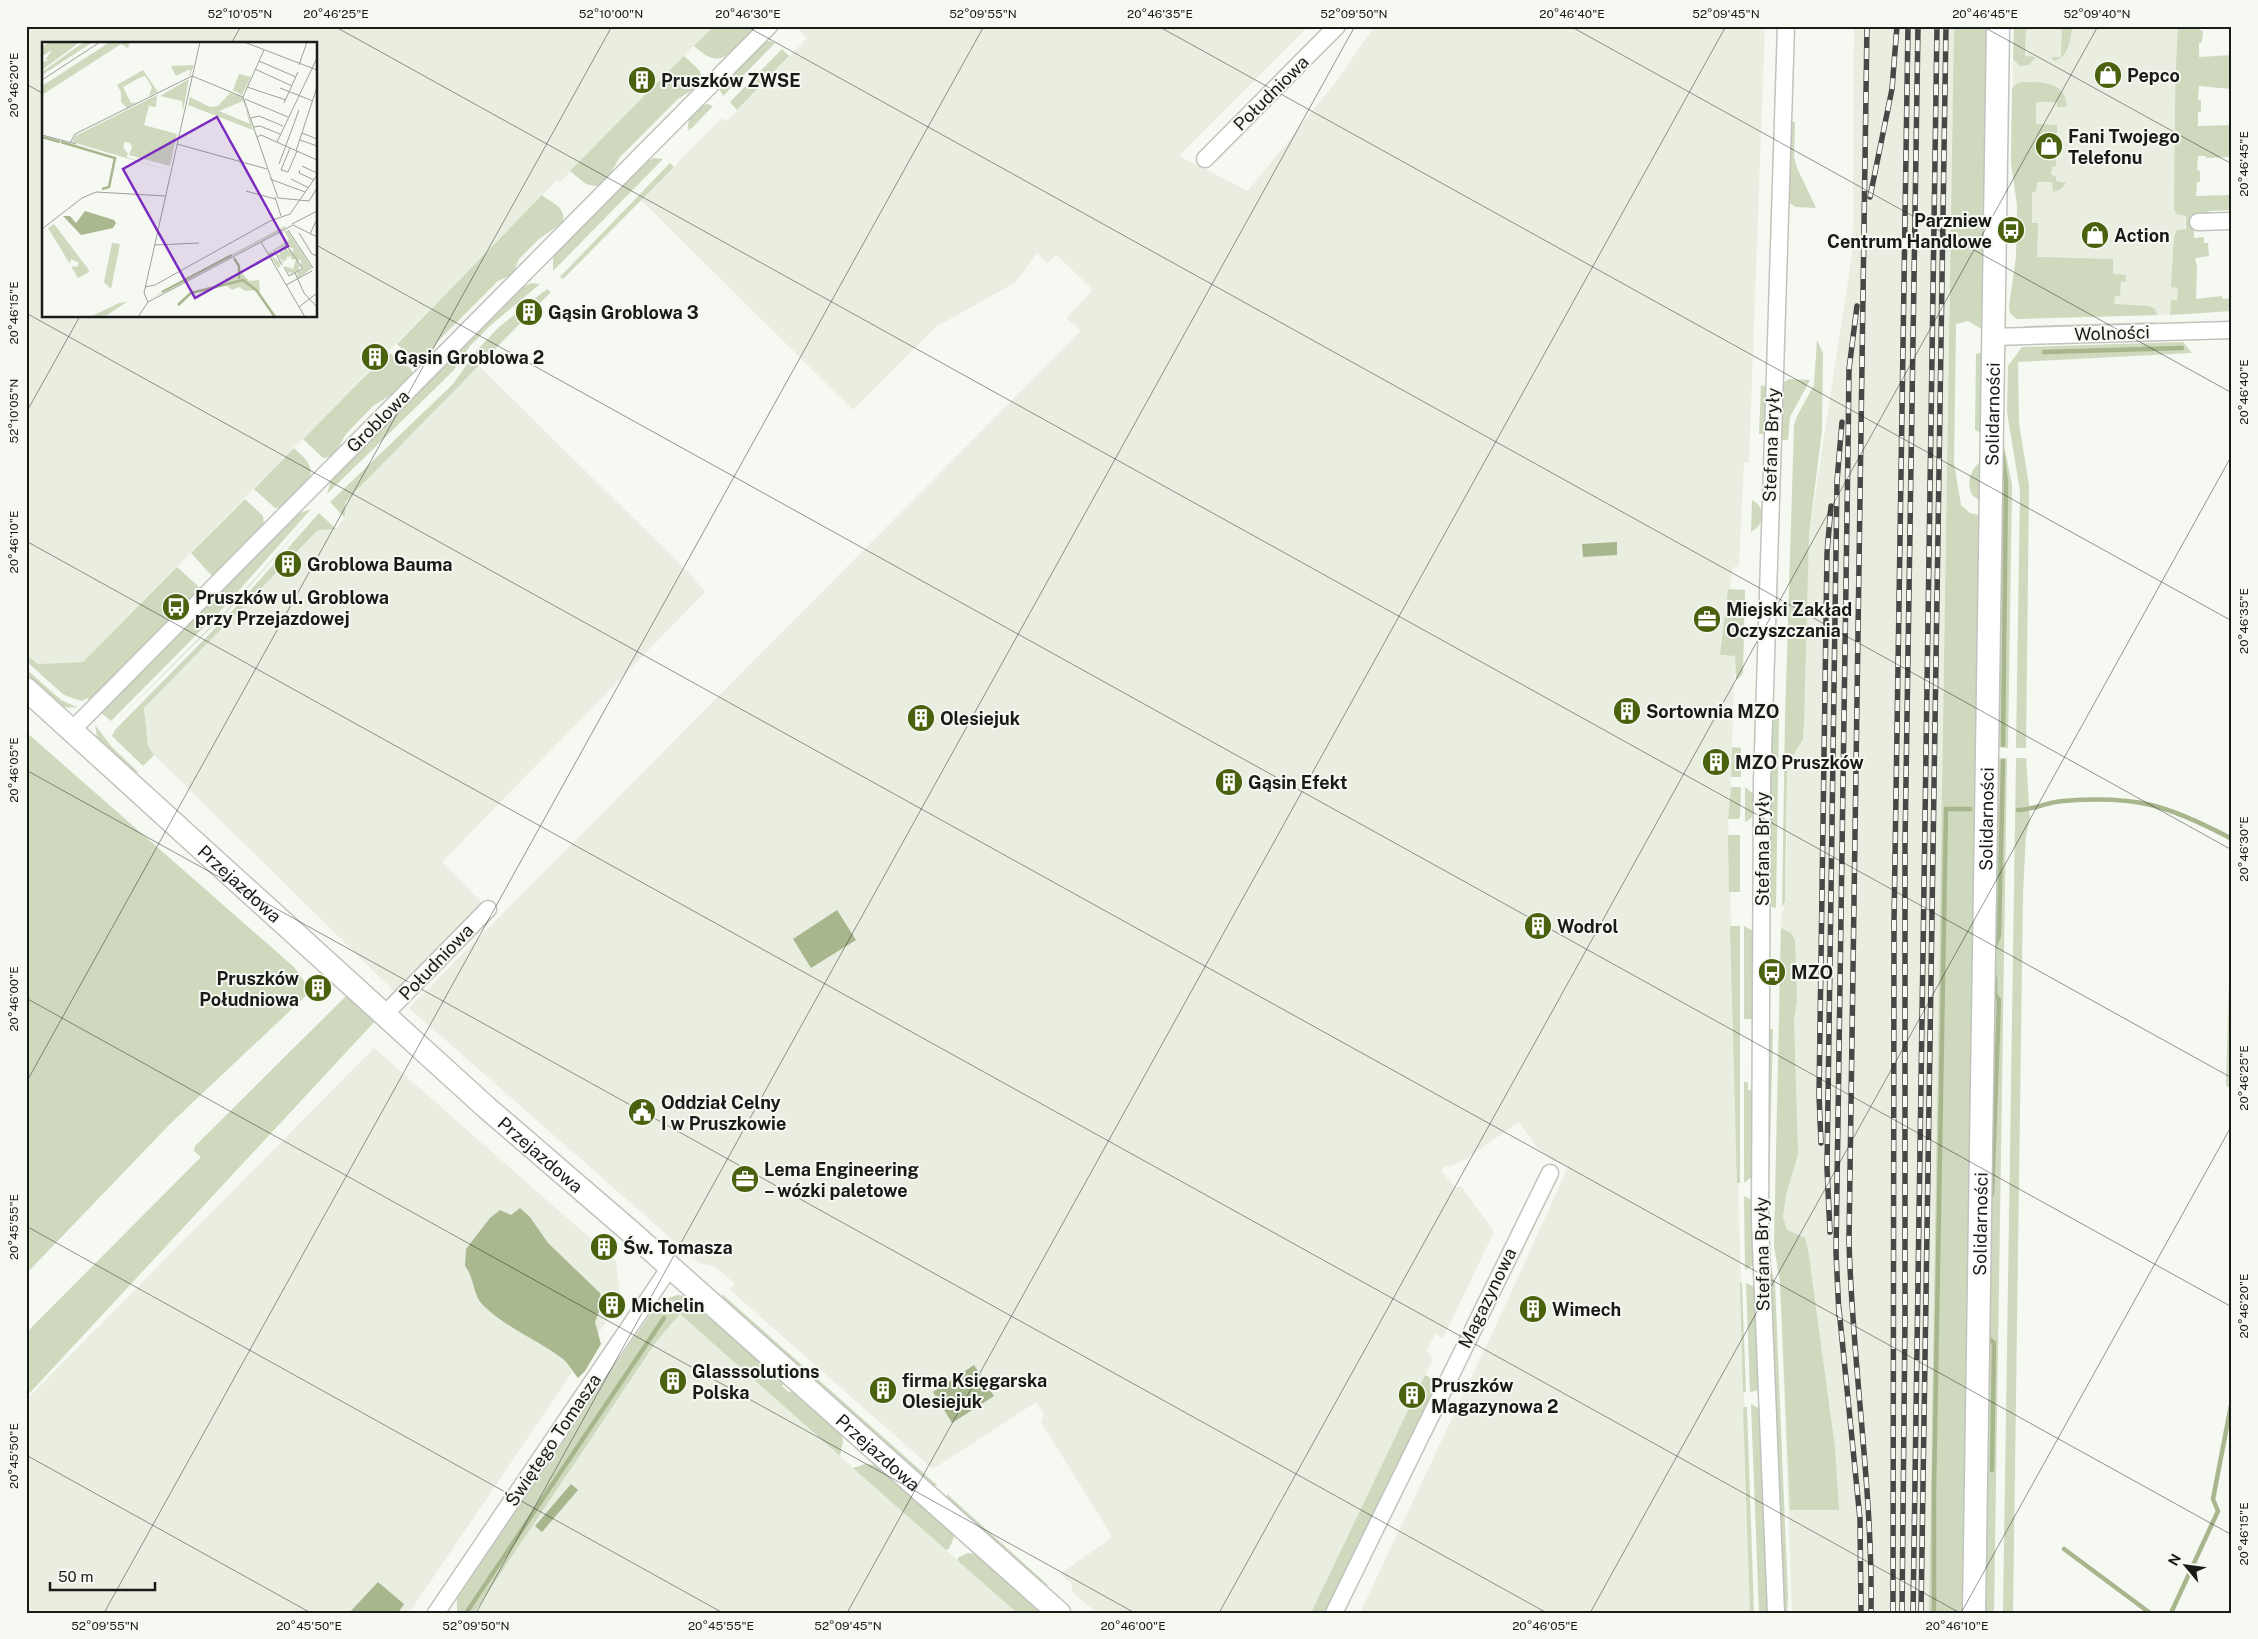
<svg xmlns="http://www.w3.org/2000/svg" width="2258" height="1639" viewBox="0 0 2258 1639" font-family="'Public Sans',sans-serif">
	<rect width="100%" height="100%" fill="#f6f8f2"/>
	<g fill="#e9eee1" fill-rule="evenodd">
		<path d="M26,26H714L560,182L557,180L83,662L38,664L26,654ZM44,44H316V316H44Z"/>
		<path d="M805,26H1309L1179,156L1248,191L1335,83L1374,27L1765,26L1749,462L1744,463L1739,567H1733L1720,655L1735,656L1730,810L1728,811L1750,1613H1360L1500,1317L1568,1167L1551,1159L1537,1148L1519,1122L1466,1159L1452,1166L1444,1167L1441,1171L1456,1188L1461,1186L1494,1232L1443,1338L1435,1334L1430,1344L1427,1351L1433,1359L1311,1613H1097L1072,1592V1584L1060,1574L1111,1538L1110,1533L1041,1422L1044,1414L1036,1402L933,1469L730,1290L734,1283L724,1274L714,1266L699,1263L409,1008L1081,331L1066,318L1093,290L1057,255L1047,263L1037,253L1016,282L936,327L853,410L641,200L722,118L726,121L728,120L807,38L800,31Z"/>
		<path d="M1854,26H1954L1929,1613H1792L1780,1282L1774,1246L1781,920L1785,902L1787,851V776L1788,764L1803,739L1809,535L1853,248Z"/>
		<path d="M2014,26H2189L2184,312L2157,315L2017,319L2010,313L2009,307L2016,257L2017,209L2011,163Z"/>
		<path d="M478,365L690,574L705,592L442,862L482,903L395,992L154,755L148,746L144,708L318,530L336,528L346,517L344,502Z"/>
		<path d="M374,1048L616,1261L621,1300L409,1613H26V1400Z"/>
		<path d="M680,1314L840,1456L1017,1613H474L656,1342Z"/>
	</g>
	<g fill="#ced9bd">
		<path d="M714,26H757C754,33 746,39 741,44C722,62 714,64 694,46Z"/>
		<path d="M1954,26H1990L1985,331L1968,321L1956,324L1954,463L1961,505L1970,513L1982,516L1966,1613H1929Z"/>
		<path d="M2014,26H2026L2025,56L2036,57L2029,65L2020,66L2013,59Z"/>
		<path d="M2062,26H2072C2071,39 2068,58 2054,61L2051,57H2061Z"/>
		<path d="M2178,26H2200V30L2203,31L2202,42L2199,43V57L2232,55L2231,89L2199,86L2198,100L2201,101V112H2198V126L2231,125L2232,157L2206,158V156H2198L2197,170L2200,171V182H2197L2196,196L2229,195L2232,197V210L2209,211L2203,229L2194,230V238L2204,237V243H2208L2209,256L2195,258L2197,267L2196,299L2222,296L2223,299L2232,298V311L2170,315L2171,300H2177L2178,288L2171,287L2174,236L2177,230L2186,229V216L2177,214L2174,209C2175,148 2174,87 2178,26Z"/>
		<path d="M770,41L775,43L723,96L720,90L723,84L763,43Z"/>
		<path d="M782,49L789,56L737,110L730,102Z"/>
		<path d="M684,56L699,70L703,80L699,86L678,99L620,157L608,177L601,185L595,186L586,184L570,171Z"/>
		<path d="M2022,82C2042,82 2066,82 2067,107H2057V102H2036V124L2057,125V138H2045L2044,156H2056V166L2052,167L2051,175L2056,176V181L2066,183L2061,189L2053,192L2052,182H2037L2036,191L2032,193V223H2038L2037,257L2113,259V274L2126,275V282L2121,281L2120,296H2115L2114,304L2149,306L2155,309L2157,315L2017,319L2010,313L2009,307L2016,257L2017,230V203L2011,163L2012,89L2017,83Z"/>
		<path d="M708,104L713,106L689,131C685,119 696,106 708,104Z"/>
		<path d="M1789,122H1795L1794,157L1797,168L1816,208L1796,207L1787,201Z"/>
		<path d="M654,158L663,159L553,271V259L556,252L645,162Z"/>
		<path d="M670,163L674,167L563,279L560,277Z"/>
		<path d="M542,195C551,203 568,207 562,223L539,239L519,259L513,274L498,281L437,342L424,364L418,365L397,344Z"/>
		<path d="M531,283L540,284L491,325L470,346L453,371L327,494L331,480L521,288Z"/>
		<path d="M547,289L551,292L345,502V518L330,502L453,384L477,350L499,327Z"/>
		<path d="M2155,322L2149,326L2024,328L2026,326Z"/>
		<path d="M1817,340L1823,353L1822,430L1809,535L1804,723L1803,739L1788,764L1787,775L1785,902L1782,907L1785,720L1794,425L1797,416L1814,385Z"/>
		<path d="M2183,342L2192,353L2018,362L2019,423L2029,486L2026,748H2016L2020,491L2007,412L2008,366L2022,347Z"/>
		<path d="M388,353L398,357L412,370V376L397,391L373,406L346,434L334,455L325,458L322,457L303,439Z"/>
		<path d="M1979,353L1985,354L1984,435L1975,430L1976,354Z"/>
		<path d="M1789,379L1810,380L1790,417L1788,440H1780V385Z"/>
		<path d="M1761,385L1767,387L1765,433L1763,434H1759Z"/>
		<path d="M1999,419L2012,485L2008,748L1998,747Z"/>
		<path d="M294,448C304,458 315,465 309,480L283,507L275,508L254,489Z"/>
		<path d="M1983,459V503L1972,495C1966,480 1971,469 1983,459Z"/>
		<path d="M245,499L263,516L264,525L213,577L191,553Z"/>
		<path d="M1752,500C1767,508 1765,524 1751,532Z"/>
		<path d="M311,509L226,605L111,721L100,712L297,514Z"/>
		<path d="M315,511L227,612L116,722L227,610Z"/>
		<path d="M319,513L336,529L318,530L144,708L148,746L154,755L143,766L112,736L115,730L232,611Z"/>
		<path d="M177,567L201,589L184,607L178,601L169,610L174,616L90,701L88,698L81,701L64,695L26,661V654L38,664L83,662Z"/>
		<path d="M1728,589L1745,590L1743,673L1736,681L1735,656L1720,655Z"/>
		<path d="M26,669L61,700L77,707C55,711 42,692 26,679Z"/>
		<path d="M1771,718H1779L1776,908L1772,907L1768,899Z"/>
		<path d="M95,725L112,747L138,772L133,774L98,743Z"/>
		<path d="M26,732L294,967L311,991L171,1123L26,1274Z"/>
		<path d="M1732,747L1741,748V777H1731Z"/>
		<path d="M1998,758H2007L1994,1613H1981Z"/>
		<path d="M2016,758H2026L2030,820L2026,835L2023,893L2013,1613H2003Z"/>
		<path d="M1731,787H1741L1740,817L1738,819H1728Z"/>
		<path d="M1745,787L1755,795C1755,807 1757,817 1745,822Z"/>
		<path d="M1728,835H1740V892H1729Z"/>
		<path d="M2232,868V1089L2226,1086Z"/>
		<path d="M1730,926H1740V1183H1737Z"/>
		<path d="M1744,926L1753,931L1754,1019H1744Z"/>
		<path d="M1781,928L1791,933L1795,940L1797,1001L1794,1019L1798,1155L1786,1194L1783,1217L1787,1230L1805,1238L1808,1249L1835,1448L1839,1510H1790L1780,1282L1774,1246Z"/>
		<path d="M347,995L377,1019L26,1397V1333L201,1157L194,1151L195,1146Z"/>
		<path d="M1767,1029H1773L1769,1192H1767Z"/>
		<path d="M1744,1082H1748V1090L1754,1091L1753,1176L1744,1183Z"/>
		<path d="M1744,1196L1752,1200L1754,1265L1745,1270Z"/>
		<path d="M1768,1256L1775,1283L1788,1597L1787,1613H1782Z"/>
		<path d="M1740,1283H1742L1746,1392H1743Z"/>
		<path d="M1746,1283L1755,1287L1760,1386L1756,1391L1750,1392Z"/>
		<path d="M722,1294L937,1485L933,1486L723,1302Z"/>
		<path d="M677,1295L687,1296L786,1381L782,1386L790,1393L794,1388L841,1432L843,1441L840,1456L680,1314L656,1342L474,1613H467L665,1319L663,1317L463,1613H457V1598L653,1310L661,1301Z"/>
		<path d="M1425,1375L1431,1378L1435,1390L1329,1613H1311Z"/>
		<path d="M1751,1404L1760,1409L1769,1613H1759Z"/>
		<path d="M1743,1407H1747L1754,1613H1750Z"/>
		<path d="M865,1464L881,1466L951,1529L954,1537L949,1549L946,1550L853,1468Z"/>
		<path d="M947,1494L1048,1585H1044L948,1502Z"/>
		<path d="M968,1553L976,1554L1049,1613H1017L957,1560L959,1557Z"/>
	</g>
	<path fill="#a9b88e" d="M520,1208L530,1217L548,1243L600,1293L602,1304L595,1322L601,1344L585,1371L578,1378C573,1372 569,1364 563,1359C538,1340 508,1329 485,1307C472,1296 475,1278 465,1266L466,1249L490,1218L500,1210L511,1215Z"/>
	<g fill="#a7b68c">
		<path d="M1617,542V555L1583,557L1582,544Z"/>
		<path d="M837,910L856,940L811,968L793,939Z"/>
		<path d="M974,1365L994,1396L952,1423L933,1392Z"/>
		<path d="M571,1484L578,1490L542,1532L535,1526Z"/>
		<path d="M378,1582L404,1604L398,1613H349Z"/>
	</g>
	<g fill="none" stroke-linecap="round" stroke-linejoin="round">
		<g stroke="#a7b68c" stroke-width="4.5">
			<path d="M2044,352L2182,348"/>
			<path d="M2002,451L2006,482L2003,745"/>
			<path d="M2018,810C2033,810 2047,802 2063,801C2136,795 2168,805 2232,839"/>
			<path d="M1995,946L1999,935L2003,761"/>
			<path d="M1992,1194L1999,1000L1995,995V978"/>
			<path d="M1988,1334V1338L1994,1343L1992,1470"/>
			<path d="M2064,1549L2150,1613"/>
			<path d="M466,1613L664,1318"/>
			<path d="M1934,1613V1490L1946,809H1970"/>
			<path d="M2171,1613L2218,1511L2213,1499L2232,1400"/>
		</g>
		<defs>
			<g id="street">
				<path d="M1205,159L1337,26"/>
				<path d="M2198,222L2232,221"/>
				<path d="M1993,337L2232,330"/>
				<path d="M72,730L769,26"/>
				<path d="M384,1015L488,909"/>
				<path d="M436,1613L670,1267"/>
				<path d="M1334,1613L1550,1173"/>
				<path d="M1776,1613L1760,1221L1762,783L1786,26"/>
			</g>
			<g id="secondary">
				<path id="s1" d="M26,689L487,1108L631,1232L1059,1613"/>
				<path id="s2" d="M1974,1613L1998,26"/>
			</g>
		</defs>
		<use href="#street" stroke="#c1c3bd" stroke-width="19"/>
		<use href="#secondary" stroke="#c1c3bd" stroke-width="25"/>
		<use href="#street" stroke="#fff" stroke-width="16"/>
		<use href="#secondary" stroke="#fff" stroke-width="22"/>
		<defs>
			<g id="rail">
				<path d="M1867,26L1849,1240C1852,1365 1873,1488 1871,1613"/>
				<path d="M1870,197L1892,89L1897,26"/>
				<path d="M1821,1143L1819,1095L1827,553L1831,506"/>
				<path d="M1830,1232L1827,1168L1837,481L1842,422"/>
				<path d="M1839,1309L1860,1519L1861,1613"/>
				<path d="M1839,1315L1836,1253L1848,449L1849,369L1857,306"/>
				<path d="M1893,1613L1894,923L1908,26"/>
				<path d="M1902,1613L1905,1319V844L1918,26"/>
				<path d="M1913,1613L1937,26"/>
				<path d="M1921,1613L1946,26"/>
			</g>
		</defs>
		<use href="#rail" stroke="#474845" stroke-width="5.5"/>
		<use href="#rail" stroke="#f6f8f2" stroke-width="4" stroke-dasharray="11" stroke-linecap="butt"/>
	</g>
	<path fill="none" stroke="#1a1b19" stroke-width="1" stroke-opacity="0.45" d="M334,26L2232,1078M746,26L2232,850M1158,26L2232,621M1570,26L2232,393M1982,26L2232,164M231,44L241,26M26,84L44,94M316,245L2232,1307M26,313L2232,1535M26,413L80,316M26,541L1960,1613M26,770L1547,1613M26,998L1135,1613M26,1083L612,26M26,1226L723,1613M26,1455L311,1613M104,1613L984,26M476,1613L1355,26M847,1613L1726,26M1219,1613L2098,26M1590,1613L2232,455M1961,1613L2232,1125"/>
	<defs>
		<symbol id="shop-disc" viewBox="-11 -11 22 22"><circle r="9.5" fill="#4a610d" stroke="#f6f8f2"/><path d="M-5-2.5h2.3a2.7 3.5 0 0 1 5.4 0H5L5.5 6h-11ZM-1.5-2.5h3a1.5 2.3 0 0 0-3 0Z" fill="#fff"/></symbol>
		<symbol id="building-disc" viewBox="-11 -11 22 22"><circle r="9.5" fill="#4a610d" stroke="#f6f8f2"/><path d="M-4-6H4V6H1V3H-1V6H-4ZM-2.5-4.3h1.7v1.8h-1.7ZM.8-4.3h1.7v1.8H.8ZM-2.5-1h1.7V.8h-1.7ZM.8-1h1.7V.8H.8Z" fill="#fff"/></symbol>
		<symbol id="bus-disc" viewBox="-11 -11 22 22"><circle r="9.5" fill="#4a610d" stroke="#f6f8f2"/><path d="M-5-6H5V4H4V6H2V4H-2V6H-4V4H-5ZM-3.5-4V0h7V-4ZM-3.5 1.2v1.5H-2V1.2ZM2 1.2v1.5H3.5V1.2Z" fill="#fff"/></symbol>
		<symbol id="office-disc" viewBox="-11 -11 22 22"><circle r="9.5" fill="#4a610d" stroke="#f6f8f2"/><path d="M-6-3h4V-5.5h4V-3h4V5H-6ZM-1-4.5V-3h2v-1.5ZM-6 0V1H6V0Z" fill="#fff"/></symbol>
		<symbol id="civic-disc" viewBox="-11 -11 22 22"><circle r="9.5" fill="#4a610d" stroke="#f6f8f2"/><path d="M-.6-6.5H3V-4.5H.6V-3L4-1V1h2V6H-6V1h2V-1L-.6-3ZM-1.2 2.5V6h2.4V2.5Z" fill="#fff"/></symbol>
	</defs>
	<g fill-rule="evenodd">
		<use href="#shop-disc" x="2092" y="59" width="32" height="32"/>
		<use href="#building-disc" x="626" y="64" width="32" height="32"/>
		<use href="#shop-disc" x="2033" y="130" width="32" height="32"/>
		<use href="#bus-disc" x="1995" y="214" width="32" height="32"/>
		<use href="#shop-disc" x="2079" y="219" width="32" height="32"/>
		<use href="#building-disc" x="513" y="296" width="32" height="32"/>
		<use href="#building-disc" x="359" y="341" width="32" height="32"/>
		<use href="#building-disc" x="272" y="548" width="32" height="32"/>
		<use href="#bus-disc" x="160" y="591" width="32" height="32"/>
		<use href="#office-disc" x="1691" y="603" width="32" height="32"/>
		<use href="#building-disc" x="1611" y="695" width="32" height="32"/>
		<use href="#building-disc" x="905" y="702" width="32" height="32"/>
		<use href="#building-disc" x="1700" y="746" width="32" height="32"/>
		<use href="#building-disc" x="1213" y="766" width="32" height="32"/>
		<use href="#building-disc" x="1522" y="910" width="32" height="32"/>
		<use href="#bus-disc" x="1756" y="956" width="32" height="32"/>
		<use href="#building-disc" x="302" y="972" width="32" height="32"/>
		<use href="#civic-disc" x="626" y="1096" width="32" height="32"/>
		<use href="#office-disc" x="729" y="1163" width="32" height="32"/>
		<use href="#building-disc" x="588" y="1231" width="32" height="32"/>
		<use href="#building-disc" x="596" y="1289" width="32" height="32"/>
		<use href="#building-disc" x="1517" y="1293" width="32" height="32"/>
		<use href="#building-disc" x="657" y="1365" width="32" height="32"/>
		<use href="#building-disc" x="867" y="1374" width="32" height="32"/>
		<use href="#building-disc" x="1396" y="1379" width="32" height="32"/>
	</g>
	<g text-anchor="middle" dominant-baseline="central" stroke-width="4" stroke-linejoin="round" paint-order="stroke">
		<g font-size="18" font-weight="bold" fill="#1a1b19" stroke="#f6f8f2" text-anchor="start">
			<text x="2127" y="75">Pepco</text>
			<text x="661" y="80">Pruszków ZWSE</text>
			<text x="2068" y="136">Fani Twojego<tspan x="2068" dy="21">Telefonu</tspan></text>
			<text x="1992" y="220" text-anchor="end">Parzniew<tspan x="1992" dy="21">Centrum Handlowe</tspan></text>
			<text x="2114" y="235">Action</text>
			<text x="548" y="312">Gąsin Groblowa 3</text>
			<text x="394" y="357">Gąsin Groblowa 2</text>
			<text x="307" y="564">Groblowa Bauma</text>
			<text x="195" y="597">Pruszków ul. Groblowa<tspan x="195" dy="21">przy Przejazdowej</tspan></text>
			<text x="1726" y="609">Miejski Zakład<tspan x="1726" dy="21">Oczyszczania</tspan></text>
			<text x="1646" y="711">Sortownia MZO</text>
			<text x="940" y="718">Olesiejuk</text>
			<text x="1735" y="762">MZO Pruszków</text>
			<text x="1248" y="782">Gąsin Efekt</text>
			<text x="1557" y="926">Wodrol</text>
			<text x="1791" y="972">MZO</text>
			<text x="299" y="978" text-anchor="end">Pruszków<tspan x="299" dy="21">Południowa</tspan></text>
			<text x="661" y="1102">Oddział Celny<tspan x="661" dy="21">I w Pruszkowie</tspan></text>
			<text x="764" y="1169">Lema Engineering<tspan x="764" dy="21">– wózki paletowe</tspan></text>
			<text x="623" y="1247">Św. Tomasza</text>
			<text x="631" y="1305">Michelin</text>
			<text x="1552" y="1309">Wimech</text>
			<text x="692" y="1371">Glasssolutions<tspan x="692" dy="21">Polska</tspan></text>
			<text x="902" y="1380">firma Księgarska<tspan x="902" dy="21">Olesiejuk</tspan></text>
			<text x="1431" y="1385">Pruszków<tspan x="1431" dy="21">Magazynowa 2</tspan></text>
		</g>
		<g font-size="18" fill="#1a1b19" stroke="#f6f8f2">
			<text transform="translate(1271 93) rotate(-45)">Południowa</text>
			<text transform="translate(2112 333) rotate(-2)">Wolności</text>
			<text stroke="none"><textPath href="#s2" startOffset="1199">Solidarności</textPath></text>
			<text transform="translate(378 421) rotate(-45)">Groblowa</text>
			<text transform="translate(1771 445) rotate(-88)">Stefana Bryły</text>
			<text stroke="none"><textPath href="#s2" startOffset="794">Solidarności</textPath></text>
			<text transform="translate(1762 849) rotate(-90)">Stefana Bryły</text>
			<text stroke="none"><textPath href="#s1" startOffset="289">Przejazdowa</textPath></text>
			<text transform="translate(436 962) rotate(-46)">Południowa</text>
			<text stroke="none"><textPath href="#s1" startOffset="694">Przejazdowa</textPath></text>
			<text stroke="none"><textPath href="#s2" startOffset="389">Solidarności</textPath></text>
			<text transform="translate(1762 1254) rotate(-91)">Stefana Bryły</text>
			<text transform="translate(1487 1298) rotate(-64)">Magazynowa</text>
			<text transform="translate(553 1440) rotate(-56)">Świętego Tomasza</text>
			<text stroke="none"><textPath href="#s1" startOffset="1144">Przejazdowa</textPath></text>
		</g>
	</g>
	<g transform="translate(42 42)">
		<rect width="275" height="275" fill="#f6f8f2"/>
		<path d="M7,0H38L0,28V20L6,19L4,17L10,8L0,14V5ZM42,0H51L0,33V30ZM68,0H88L86,6L79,2L0,53V44ZM152,23L147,35L148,27L134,34L129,24ZM101,28L116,50L107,54L110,45L103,34L97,36L81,45L89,61L95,60L85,66L79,60V50L75,43ZM197,32L209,35L200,53L191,48ZM147,37L141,69L140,59L118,54ZM188,51L199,54L202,57L204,67L201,59L177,69L208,82L204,69L205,68L211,88L146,63L148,55L168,65L176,64ZM115,53L114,65L107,64L102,83L135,92L128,124L87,113L90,105L88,101L83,100L81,105L86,112L84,115L128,129L30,100L33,94ZM12,182L47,228V230L36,236L29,224L35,225L37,221L29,217L28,222L6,186ZM243,184L244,186L106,258L128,245ZM245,188L270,226L257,236L255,235L254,231L256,234L255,230L259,229L260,232L259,228L265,226L261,227L259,223L263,222L259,223V217L257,219L252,212L255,211L252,212L250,208L253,207L247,205L249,202L227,210H231L233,213L230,215L235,217L233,220L236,218L239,222L236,221L239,224L236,226L226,211L247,198L243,190L235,193ZM70,201L78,202L69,247L62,240ZM246,205L255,216L258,224L256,227H259L247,233L250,230L246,231L243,224L251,227L254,217L250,218L248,213L246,217L245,213L244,219L241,218L242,222L235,212L239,213L237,210L240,209L243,211L241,208L244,206L247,209ZM199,230L207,239L217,238L218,250L210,246L213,248L203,249L197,245L190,248L184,243L183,237ZM85,260L62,275H48L77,261Z" fill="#ced9bd"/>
		<path d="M43,169L72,178L74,181L71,186L39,193L21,174H28L34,181Z" fill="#a9b88e"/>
		<path fill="none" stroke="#a7b68c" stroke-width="2.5" d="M0,95L18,100M19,100L73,116L67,145L60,147M192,216L197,224V237M120,250L190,213M136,263L149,251L201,238L215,249L233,275"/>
		<path fill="none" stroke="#9ea09b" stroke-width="1" d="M202,0L275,28M222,8L201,55L236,156M217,19L254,35M257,23L265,0M213,27L250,44M150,34L201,55M0,38L58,0M205,45L244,58M238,46L271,59M203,57L246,75M242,61L256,30M209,76L217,74L241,84M212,85L218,84L238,92M260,91L275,97M0,93L34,102M215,95L219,93L275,118M258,98L275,104M235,100L275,16M28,101L33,92L150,34M135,102L225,127M248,106L239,128L246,130L255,109M254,109L275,45M237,122L257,68M260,124L275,131M258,128L257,131L272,138M228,137L263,150M249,137L267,146M204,149L233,157M233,155L239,174M236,156L267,159L275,146M250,182L275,169M251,183L275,195M0,187L40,156L54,150L123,154M246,188L271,226M257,191L270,212L275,214M268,192L275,177M219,200L263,275M113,203L157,201M232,208L240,223M234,211L246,205L261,227M242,225L247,234L260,227M253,231L262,251L275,265M244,243L270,229M103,245L113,243L228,179L248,172L275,133M106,260L102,251L158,0M257,265L275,251M96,275L106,260L251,183"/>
		<path fill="#7b2cbf" fill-opacity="0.15" stroke="#7b2cbf" stroke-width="2.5" d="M175,75L246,204L153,256L81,127Z"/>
		<rect width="275" height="275" fill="none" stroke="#1a1b19" stroke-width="2.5"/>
	</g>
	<rect width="2258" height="1639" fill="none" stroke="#f6f8f2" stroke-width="55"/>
	<g transform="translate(2186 1566) rotate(299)" stroke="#f6f8f2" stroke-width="4" paint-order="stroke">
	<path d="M0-4L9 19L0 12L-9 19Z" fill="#1a1b19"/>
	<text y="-8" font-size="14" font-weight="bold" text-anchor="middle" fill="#1a1b19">N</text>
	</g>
	<path d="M50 1582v8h105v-8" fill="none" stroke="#1a1b19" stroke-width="2.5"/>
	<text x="58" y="1582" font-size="15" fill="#1a1b19" stroke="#f6f8f2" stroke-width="4" paint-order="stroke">50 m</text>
	<rect x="28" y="28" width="2202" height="1584" fill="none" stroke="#1a1b19" stroke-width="2"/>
	<g font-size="12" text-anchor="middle" fill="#1a1b19">
		<text x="240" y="18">52°10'05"N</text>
		<text x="336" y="18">20°46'25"E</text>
		<text x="611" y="18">52°10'00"N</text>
		<text x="748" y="18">20°46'30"E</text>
		<text x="983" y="18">52°09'55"N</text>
		<text x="1160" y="18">20°46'35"E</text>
		<text x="1354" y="18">52°09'50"N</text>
		<text x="1572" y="18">20°46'40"E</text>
		<text x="1726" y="18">52°09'45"N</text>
		<text x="1985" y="18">20°46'45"E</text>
		<text x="2097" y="18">52°09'40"N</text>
		<text transform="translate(14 85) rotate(-90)" y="4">20°46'20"E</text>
		<text transform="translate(2244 164) rotate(-90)" y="4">20°46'45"E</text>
		<text transform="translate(14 313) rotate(-90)" y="4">20°46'15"E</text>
		<text transform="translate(2244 392) rotate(-90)" y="4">20°46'40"E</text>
		<text transform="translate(14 411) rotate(-90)" y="4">52°10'05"N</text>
		<text transform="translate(14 542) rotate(-90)" y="4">20°46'10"E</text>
		<text transform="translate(2244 621) rotate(-90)" y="4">20°46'35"E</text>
		<text transform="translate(14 770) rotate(-90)" y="4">20°46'05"E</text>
		<text transform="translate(2244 849) rotate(-90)" y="4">20°46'30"E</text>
		<text transform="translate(14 999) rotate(-90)" y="4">20°46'00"E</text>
		<text transform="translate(2244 1078) rotate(-90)" y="4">20°46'25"E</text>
		<text transform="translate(14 1227) rotate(-90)" y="4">20°45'55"E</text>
		<text transform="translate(2244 1306) rotate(-90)" y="4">20°46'20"E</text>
		<text transform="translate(14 1456) rotate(-90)" y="4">20°45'50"E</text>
		<text transform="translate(2244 1534) rotate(-90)" y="4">20°46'15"E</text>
		<text x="105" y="1630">52°09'55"N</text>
		<text x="309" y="1630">20°45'50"E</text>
		<text x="476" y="1630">52°09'50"N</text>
		<text x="721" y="1630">20°45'55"E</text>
		<text x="848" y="1630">52°09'45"N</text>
		<text x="1133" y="1630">20°46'00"E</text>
		<text x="1545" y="1630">20°46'05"E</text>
		<text x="1957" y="1630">20°46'10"E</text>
	</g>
</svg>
